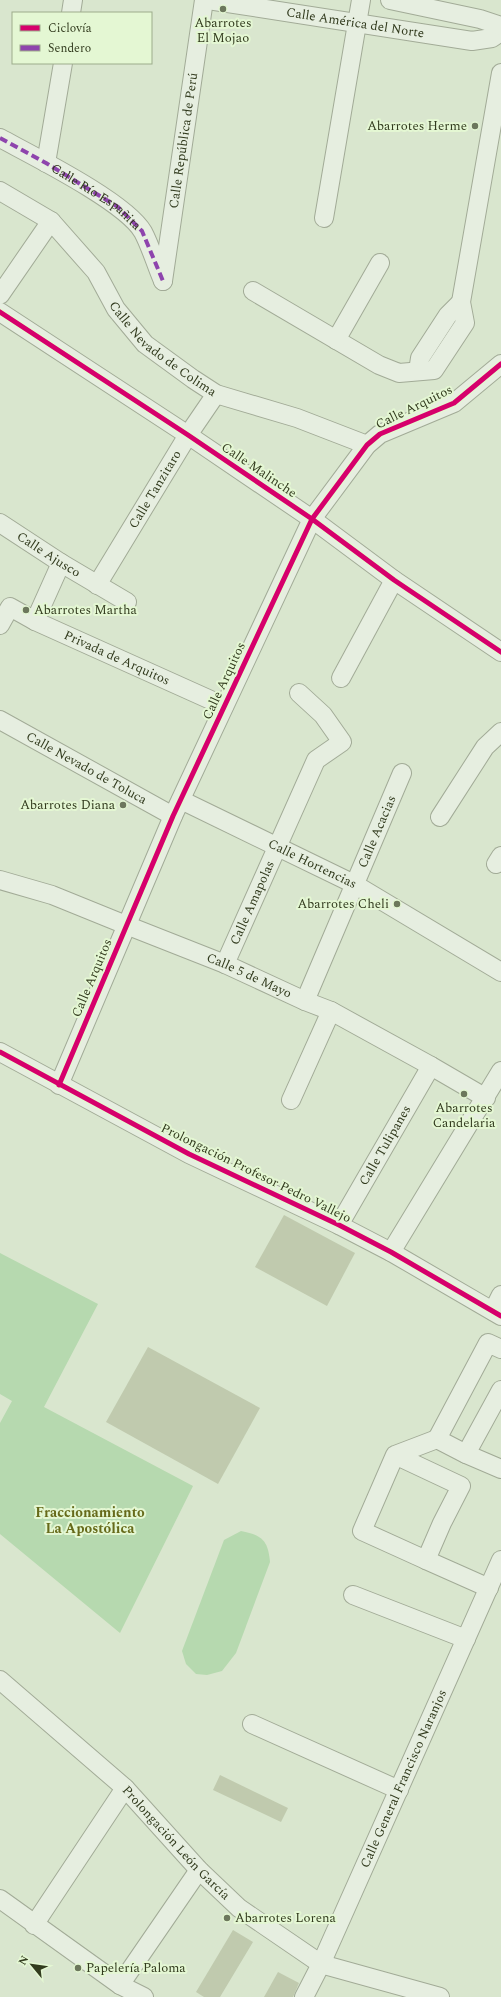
<svg xmlns="http://www.w3.org/2000/svg" width="501" height="1997" viewBox="0 0 501 1997" font-family="Spectral,serif">
	<rect width="100%" height="100%" fill="#d9e6ce"/>
	<g fill="#b6d9af">
		<path d="M0,1253L98,1304L44,1407L193,1486L120,1633L0,1534V1423L12,1401L0,1394Z"/>
		<path d="M241,1531C262,1535 268,1540 270,1562L236,1653L222,1671L207,1675L196,1674L186,1664L182,1651L224,1540Z"/>
	</g>
	<g fill="#c0caae">
		<path d="M284,1215L355,1253L327,1306L255,1267Z"/>
		<path d="M148,1347L260,1408L218,1484L106,1422Z"/>
		<path d="M220,1775L288,1808L281,1822L213,1790Z"/>
		<path d="M233,1930L253,1942L220,1997H204L196,1992Z"/>
		<path d="M278,1972L299,1983L293,1997H264Z"/>
	</g>
	<g fill="none" stroke-linecap="round" stroke-linejoin="round">
		<defs>
			<g id="minor">
				<path id="s1" d="M208,0L472,41L492,38L501,32"/>
				<path d="M390,0L480,19L501,26"/>
				<path d="M71,13L73,0"/>
				<path d="M0,138C33,156 126,202 143,232C151,247 156,265 163,281"/>
				<path d="M46,163L63,63"/>
				<path id="s2" d="M0,191L51,221L96,272L116,309L145,344L193,379L216,394L297,418L367,445"/>
				<path d="M324,218L361,0"/>
				<path id="s3" d="M163,281L204,0"/>
				<path d="M253,291L379,365L399,373L434,370L465,323L461,302L501,73"/>
				<path d="M0,295L51,221"/>
				<path d="M0,312L188,435L312,519L394,580L501,652"/>
				<path d="M336,340L380,263"/>
				<path d="M418,371L420,358L448,315L461,302"/>
				<path id="s4" d="M0,523L61,563L127,602"/>
				<path id="s5" d="M97,585L188,435L216,394"/>
				<path d="M35,621L61,563"/>
				<path id="s6" d="M0,625L10,607L35,621L224,706"/>
				<path d="M341,678L394,580"/>
				<path id="s7" d="M0,720L173,816"/>
				<path id="s8" d="M181,800L354,884L501,972"/>
				<path d="M440,817L485,747L501,732"/>
				<path d="M496,864L501,856"/>
				<path id="s9" d="M0,880L52,895L126,925L225,964L305,1001L331,1011L431,1066L486,1098"/>
				<path id="s10" d="M225,964L316,760L342,742L323,715L299,693"/>
				<path id="s11" d="M305,1001L402,773"/>
				<path d="M0,1052L189,1154L339,1225L391,1252L501,1316"/>
				<path d="M59,1085L173,816L312,519L367,445L380,434L454,403L501,364"/>
				<path d="M291,1100L331,1011"/>
				<path id="s12" d="M339,1225L431,1066"/>
				<path d="M391,1252L501,1071"/>
				<path d="M493,1311L501,1295"/>
				<path d="M437,1439L488,1343L501,1349"/>
				<path d="M466,1454L501,1469"/>
				<path d="M395,1455L461,1486L442,1523L426,1560L362,1531L395,1455L437,1439L466,1454L501,1390"/>
				<path d="M426,1560L489,1588"/>
				<path d="M353,1595L466,1639"/>
				<path id="s13" d="M0,1680L125,1788L199,1870L239,1908L321,1964L440,1997"/>
				<path d="M252,1724L399,1790"/>
				<path d="M0,1899L120,1985L144,1997"/>
				<path d="M34,1925L125,1788"/>
				<path d="M120,1985L199,1870"/>
				<path id="s14" d="M304,1997L321,1964L501,1560"/>
			</g>
		</defs>
		<use href="#minor" stroke="#a2ab97" stroke-width="20"/>
		<use href="#minor" stroke="#e6eee0" stroke-width="18"/>
		<path stroke="#8e44ad" stroke-width="4" stroke-dasharray="8 4" stroke-linecap="butt" id="s15" d="M0,138L46,163L118,207L142,231L163,281"/>
		<defs>
			<g id="cycleway">
				<path d="M0,312L188,435L312,519L394,580L501,652"/>
				<path d="M0,1052L189,1154L339,1225L391,1252L501,1316"/>
				<path d="M59,1085L173,816L312,519L367,445L380,434L454,403L501,364"/>
			</g>
		</defs>
		<use href="#cycleway" stroke="#e4f7d3" stroke-width="8"/>
		<use href="#cycleway" stroke="#d6006c" stroke-width="5"/>
	</g>
	<g fill="#6c775c" stroke="#e4f7d3" stroke-width="1.5">
		<circle cx="223" cy="9" r="4"/>
		<circle cx="475" cy="126" r="4"/>
		<circle cx="26" cy="610" r="4"/>
		<circle cx="123" cy="805" r="4"/>
		<circle cx="397" cy="904" r="4"/>
		<circle cx="464" cy="1094" r="4"/>
		<circle cx="227" cy="1918" r="4"/>
		<circle cx="78" cy="1968" r="4"/>
	</g>
	<g text-anchor="middle" dominant-baseline="central" stroke-width="4" stroke-linejoin="round" paint-order="stroke">
		<g font-size="13" fill="#323b1e" stroke="#e4f7d3" text-anchor="end">
			<text x="223" y="23" text-anchor="middle">Abarrotes<tspan x="223" dy="15">El Mojao</tspan></text>
			<text x="467" y="126">Abarrotes Herme</text>
			<text x="34" y="610" text-anchor="start">Abarrotes Martha</text>
			<text x="115" y="805">Abarrotes Diana</text>
			<text x="389" y="904">Abarrotes Cheli</text>
			<text x="464" y="1108" text-anchor="middle">Abarrotes<tspan x="464" dy="15">Candelaria</tspan></text>
			<text x="235" y="1918" text-anchor="start">Abarrotes Lorena</text>
			<text x="86" y="1968" text-anchor="start">Papelería Paloma</text>
		</g>
		<g font-size="13" fill="#323b1e" stroke="#e4f7d3">
			<text stroke="none"><textPath href="#s1" startOffset="149">Calle América del Norte</textPath></text>
			<text stroke="none"><textPath href="#s3" startOffset="142">Calle República de Perú</textPath></text>
			<text stroke="none"><textPath href="#s15" startOffset="113">Calle Río Españita</textPath></text>
			<text stroke="none"><textPath href="#s2" startOffset="231">Calle Nevado de Colima</textPath></text>
			<text transform="translate(414 407) rotate(-26)">Calle Arquitos</text>
			<text transform="translate(259 470) rotate(34)">Calle Malinche</text>
			<text stroke="none"><textPath href="#s5" startOffset="112">Calle Tanzitaro</textPath></text>
			<text stroke="none"><textPath href="#s4" startOffset="58">Calle Ajusco</textPath></text>
			<text stroke="none"><textPath href="#s6" startOffset="139">Privada de Arquitos</textPath></text>
			<text transform="translate(224 681) rotate(-65)">Calle Arquitos</text>
			<text stroke="none"><textPath href="#s7" startOffset="99">Calle Nevado de Toluca</textPath></text>
			<text stroke="none"><textPath href="#s11" startOffset="184">Calle Acacias</textPath></text>
			<text stroke="none"><textPath href="#s8" startOffset="146">Calle Hortencias</textPath></text>
			<text stroke="none"><textPath href="#s10" startOffset="67">Calle Amapolas</textPath></text>
			<text stroke="none"><textPath href="#s9" startOffset="267">Calle 5 de Mayo</textPath></text>
			<text transform="translate(92 978) rotate(-67)">Calle Arquitos</text>
			<text stroke="none"><textPath href="#s12" startOffset="92">Calle Tulipanes</textPath></text>
			<text transform="translate(256 1173) rotate(26)">Prolongación Profesor Pedro Vallejo</text>
			<text stroke="none"><textPath href="#s14" startOffset="240">Calle General Francisco Naranjos</textPath></text>
			<text stroke="none"><textPath href="#s13" startOffset="240">Prolongación León García</textPath></text>
		</g>
		<g font-size="14" font-weight="bold" fill="#666a1a" stroke="#e4f7d3">
			<text x="90" y="1512">Fraccionamiento<tspan x="90" dy="16">La Apostólica</tspan></text>
		</g>
	</g>
	<rect x="12" y="12" width="140" height="52" fill="#e4f7d3" stroke="#9dac8b"/>
	<rect x="20" y="25" width="20" height="6" fill="#d6006c" stroke="#9dac8b"/>
	<text x="48" y="32" font-size="12" fill="#323b1e">Ciclovía</text>
	<rect x="20" y="45" width="20" height="6" fill="#8e44ad" stroke="#9dac8b"/>
	<text x="48" y="52" font-size="12" fill="#323b1e">Sendero</text>
	<g transform="translate(32 1965) rotate(299)" stroke="#e4f7d3" stroke-width="3" paint-order="stroke">
	<path d="M0-3L7 15L0 10L-7 15Z" fill="#323b1e"/>
	<text y="-6" font-size="11" font-weight="bold" text-anchor="middle" fill="#323b1e">N</text>
	</g>
</svg>
